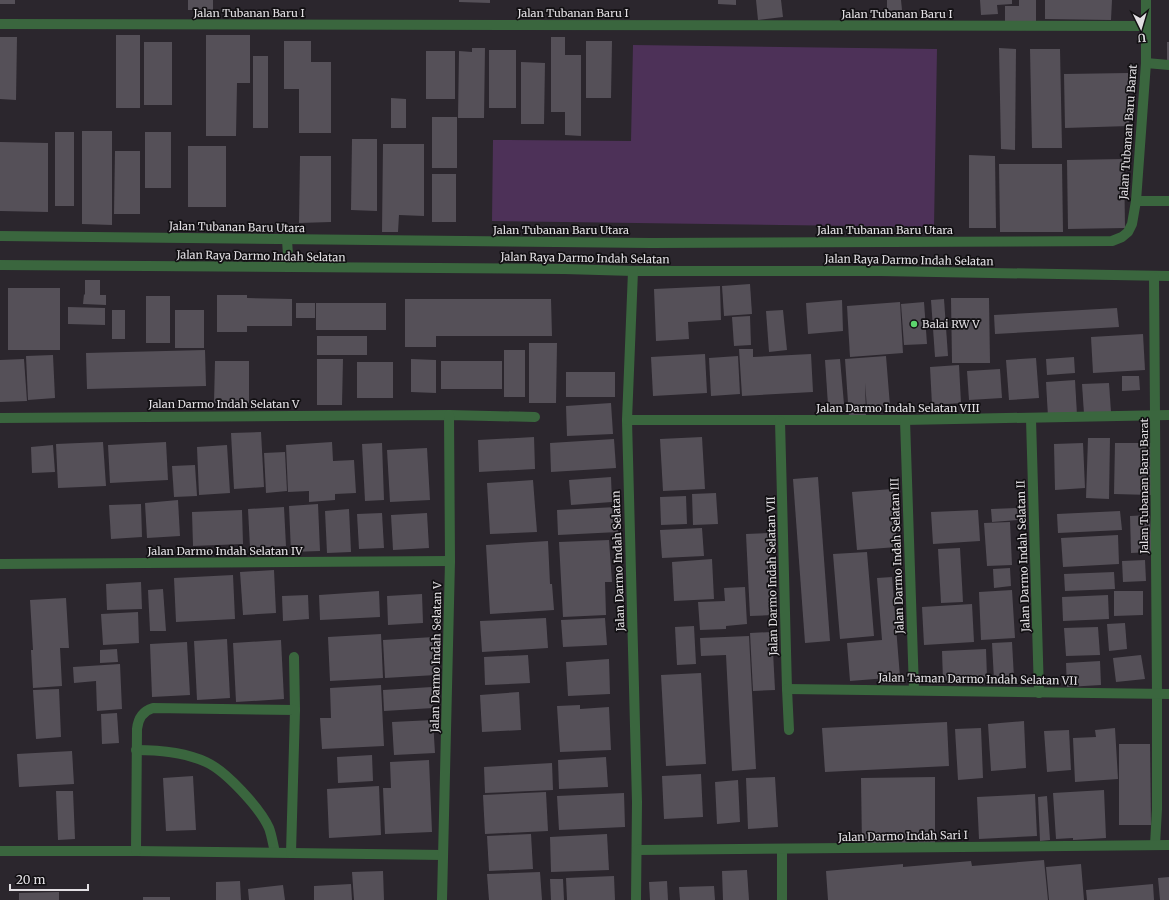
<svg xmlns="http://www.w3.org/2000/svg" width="1169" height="900" viewBox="0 0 1169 900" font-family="Merriweather,serif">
	<rect width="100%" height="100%" fill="#2b262d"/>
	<path fill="#4d3158" d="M633,45L937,49L934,227L492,221L493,140L631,141Z"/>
	<g fill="#555058">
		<rect x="0" y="0" width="15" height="4"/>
		<rect x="188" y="0" width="25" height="10"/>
		<path d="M459,0H490V3L459,2Z"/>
		<path d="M718,0H736V5L718,4Z"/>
		<path d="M756,0H781L783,17L758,20Z"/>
		<path d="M887,0H901L902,10L887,11Z"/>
		<path d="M980,0H1012V4L997,5L998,14L981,15Z"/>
		<path d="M1019,0H1036V22L1005,21V6H1019Z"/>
		<path d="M1045,0H1112L1111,20L1045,19Z"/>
		<rect x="116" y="35" width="24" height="73"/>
		<path d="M206,35H250V83H237L236,136H206Z"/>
		<path d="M0,37H17L16,100L0,99Z"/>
		<path d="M551,37H565V55H581V136L565,135V112H551Z"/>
		<path d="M284,41H311V62H331V133H299V89H284Z"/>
		<path d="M586,41H612L611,98H586Z"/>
		<rect x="144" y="42" width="28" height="63"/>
		<rect x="1167" y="42" width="2" height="19"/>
		<path d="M472,48H485L484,118H458L459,51L472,52Z"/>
		<path d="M999,48L1016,49L1015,150L1001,149Z"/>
		<path d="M1030,49H1060L1062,148H1032Z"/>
		<rect x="489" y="50" width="27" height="58"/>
		<rect x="426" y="51" width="29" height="48"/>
		<rect x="253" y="56" width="15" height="72"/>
		<path d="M521,62L545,63L544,124H521Z"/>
		<path d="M1128,73L1129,126L1065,128L1064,74Z"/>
		<path d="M391,98L406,99V128H391Z"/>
		<rect x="432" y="117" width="25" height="51"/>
		<path d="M82,131H112V225L82,224Z"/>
		<rect x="55" y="132" width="19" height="74"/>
		<rect x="145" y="132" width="26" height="56"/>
		<path d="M352,139H377V211L351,210Z"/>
		<path d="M0,142L48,143V212L0,211Z"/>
		<path d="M383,144H424V216L399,215L398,232H382Z"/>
		<rect x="188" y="146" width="38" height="61"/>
		<path d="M115,151H140V214H114Z"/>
		<path d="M969,155L995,156L996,228H969Z"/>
		<path d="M300,156H331V222L299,223Z"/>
		<path d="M1124,159L1125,228L1068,229L1067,160Z"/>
		<path d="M999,164H1062L1063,232H1000Z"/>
		<rect x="432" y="174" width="24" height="48"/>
		<path d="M85,280H100V295H106V305L83,304L84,294L85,295Z"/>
		<path d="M750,284L752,314L724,316L722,286Z"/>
		<path d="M720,286L721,320L688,322L689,339L656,341L654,289Z"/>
		<rect x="8" y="288" width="52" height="62"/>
		<path d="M217,295H247V298L292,299V326H247V332H217Z"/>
		<rect x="146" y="296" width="24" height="47"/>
		<path d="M951,298H989L990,363H952Z"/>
		<path d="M405,299H551L552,336H436V347H405Z"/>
		<path d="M944,299L948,356L935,357L931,300Z"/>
		<path d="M842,300L843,331L808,334L806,303Z"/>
		<path d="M900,302L903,353L850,357L847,306Z"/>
		<path d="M924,302L927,344L904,345L901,304Z"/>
		<rect x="296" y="303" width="19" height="15"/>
		<rect x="316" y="303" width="70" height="27"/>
		<path d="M68,307L105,308V325L68,324Z"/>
		<path d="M1117,308L1119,327L995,334L994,315Z"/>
		<rect x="112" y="310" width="13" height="29"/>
		<rect x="175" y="310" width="29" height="38"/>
		<path d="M783,310L787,350L769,352L766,311Z"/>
		<path d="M750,316L751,345L734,346L732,317Z"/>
		<path d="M1143,334L1145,370L1093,373L1091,337Z"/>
		<rect x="317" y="336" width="50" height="19"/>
		<path d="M529,343H557L556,403H529Z"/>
		<path d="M739,349H753V357L811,354L813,392L742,396Z"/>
		<path d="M205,350L206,386L87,389L86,353Z"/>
		<rect x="504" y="350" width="21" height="47"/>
		<path d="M705,354L707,393L653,396L651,357Z"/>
		<path d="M53,355L55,398L28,400L26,356Z"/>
		<path d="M738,356L740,394L711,396L709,358Z"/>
		<path d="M886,356L890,406L867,408L865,383L866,416L849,417L845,359Z"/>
		<path d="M1074,357L1075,373L1047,375L1046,359Z"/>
		<path d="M1036,358L1039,398L1009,400L1006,360Z"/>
		<path d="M24,359L27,401L0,402V360Z"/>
		<path d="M317,359H343L342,405H317Z"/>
		<path d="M411,359L436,360V393L411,392Z"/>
		<path d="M840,359L844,404L828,405L825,360Z"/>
		<path d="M215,361H249V403H214Z"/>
		<rect x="441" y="361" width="61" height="28"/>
		<rect x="357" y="362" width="36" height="36"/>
		<path d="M959,365L961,403L932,405L930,367Z"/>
		<path d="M1000,369L1002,398L969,400L967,371Z"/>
		<rect x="566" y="372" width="49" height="25"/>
		<path d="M1122,376H1139L1140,390L1122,391Z"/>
		<path d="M1075,380L1077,415L1048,417L1046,382Z"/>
		<path d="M1109,383L1111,412L1084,414L1082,384Z"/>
		<path d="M611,403L613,434L567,436L566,406Z"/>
		<path d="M261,432L264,487L234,489L231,433Z"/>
		<path d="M534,437L535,469L479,472L478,440Z"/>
		<path d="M702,437L705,489L663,491L660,439Z"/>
		<path d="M1088,438H1110L1109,499L1086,498Z"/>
		<path d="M614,439L616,468L551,472L550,443Z"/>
		<path d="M103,442L106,486L58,488L56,444Z"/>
		<path d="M166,442L168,480L110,483L108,445Z"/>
		<path d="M332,442L333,461L354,460L356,493L335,494V500L309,502V491L288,492L286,445Z"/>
		<path d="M382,443L384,500L365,501L362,444Z"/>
		<path d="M1083,443L1085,488L1055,490L1054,444Z"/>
		<path d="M1115,443H1152L1151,495L1114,494Z"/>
		<path d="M53,445L55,472L32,473L31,447Z"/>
		<path d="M227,445L230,493L199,495L197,447Z"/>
		<path d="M427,448L430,500L390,502L387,450Z"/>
		<path d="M285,452L287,491L266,493L264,453Z"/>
		<path d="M195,465L197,496L174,497L172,466Z"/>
		<path d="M611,477L612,502L571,505L569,480Z"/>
		<path d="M818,477L830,641L805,643L793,479Z"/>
		<path d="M533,480L537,532L490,534L487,483Z"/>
		<path d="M893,489L897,547L857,550L852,492Z"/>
		<path d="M716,493L718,524L693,525L692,494Z"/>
		<path d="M686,496L687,524L661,525L660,497Z"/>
		<path d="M178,500L180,536L147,538L145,503Z"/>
		<path d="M141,504L142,537L111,539L109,505Z"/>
		<path d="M318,504L320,551L291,552L289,506Z"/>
		<path d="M284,507L286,546L250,548L248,509Z"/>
		<path d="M617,507L618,532L558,535L557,510Z"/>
		<path d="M1017,508L1019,520L992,522L991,509Z"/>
		<path d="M349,509L351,552L327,553L325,511Z"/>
		<path d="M242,510L243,544L193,546L192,512Z"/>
		<path d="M978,510L980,541L933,544L931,512Z"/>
		<path d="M1120,511L1122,530L1058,533L1057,514Z"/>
		<path d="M382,513L384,548L359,549L357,514Z"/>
		<path d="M427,513L429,548L393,550L391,515Z"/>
		<path d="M1150,515L1152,552L1131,553L1130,516Z"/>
		<path d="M1010,522L1012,565L987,566L984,523Z"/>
		<path d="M702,528L704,556L662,558L660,530Z"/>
		<path d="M769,533L773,615L750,616L746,534Z"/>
		<path d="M1118,535L1119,564L1063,567L1061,538Z"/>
		<path d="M609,540L612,582H605L606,615L563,617L559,542Z"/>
		<path d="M548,541L550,584H552L554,610L490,614L486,545Z"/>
		<path d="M960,548L963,602L941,603L938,549Z"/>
		<path d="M867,552L874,636L840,639L833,554Z"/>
		<path d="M712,559L714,599L674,601L672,562Z"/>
		<path d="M1145,560L1146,581L1123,582L1122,561Z"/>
		<path d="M1010,568L1011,586L994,588L993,569Z"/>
		<path d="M274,570L276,613L243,615L240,572Z"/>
		<path d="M1114,572L1115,589L1065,591L1064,574Z"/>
		<path d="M233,575L235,619L176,622L174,578Z"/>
		<path d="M892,577L900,677L850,681L847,643L882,640L877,578Z"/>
		<path d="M141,582L142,609L107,610L106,584Z"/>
		<path d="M745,587L747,624L726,626V629L700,630L698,602L725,601L724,588Z"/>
		<path d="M163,589L166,631H150L148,590Z"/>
		<path d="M1012,590L1015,638L981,640L979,592Z"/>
		<path d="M379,591L380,617L320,620L319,595Z"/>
		<path d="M1114,591H1143V615L1114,616Z"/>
		<path d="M422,594L423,623L388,625L387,596Z"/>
		<path d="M308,595L309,619L283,621L282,596Z"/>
		<path d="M1108,595L1109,619L1063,621L1062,597Z"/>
		<path d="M66,598L69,648H60L62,686L33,688L31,650H33L30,600Z"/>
		<path d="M972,604L974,642L924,645L922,607Z"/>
		<path d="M138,612L139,643L103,645L101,614Z"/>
		<path d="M546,618L548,648L482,652L480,621Z"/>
		<path d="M605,618L607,645L563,647L561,620Z"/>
		<path d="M1125,623L1127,649L1109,651L1107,624Z"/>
		<path d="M694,626L696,664L677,665L675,627Z"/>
		<path d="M1098,627L1100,655L1066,656L1064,628Z"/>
		<path d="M772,632L775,690L753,691L750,633Z"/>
		<path d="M381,634L383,678L330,681L328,637Z"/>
		<path d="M749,636L756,769L732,771L726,655L701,656L700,638Z"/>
		<path d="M434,637L436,675L385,678L383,640Z"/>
		<path d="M227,639L230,698L197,700L194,641Z"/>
		<path d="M281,640L284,699L236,702L233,643Z"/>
		<path d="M187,642L190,695L152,697L150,644Z"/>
		<path d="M1012,642L1014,678L994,680L992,643Z"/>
		<path d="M117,649L118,662L100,663V650Z"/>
		<path d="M986,649L987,678L943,681L942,651Z"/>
		<path d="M528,655L530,683L485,685L484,657Z"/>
		<path d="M1141,655L1145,679L1116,682L1113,658Z"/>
		<path d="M609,659L610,694L568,696L566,662Z"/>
		<path d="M1100,661L1101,685L1067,687L1066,663Z"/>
		<path d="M120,664L122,709L97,711L96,681L74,683L73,667Z"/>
		<path d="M701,673L706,764L666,766L661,675Z"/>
		<path d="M381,685L384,746L322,749L320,718H331L330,688Z"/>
		<path d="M432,687L433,708L384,711L383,690Z"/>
		<path d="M59,689L61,737L36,739L33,690Z"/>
		<path d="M519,692L521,730L482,732L480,695Z"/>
		<path d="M580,705V709L609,707L611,750L560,752L557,706Z"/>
		<path d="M117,713L119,743L102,744L101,714Z"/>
		<path d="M433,720L435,753L394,755L392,722Z"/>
		<path d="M1024,721L1026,768L991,771L988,724Z"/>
		<path d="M947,722L949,766L825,772L822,728Z"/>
		<path d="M981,728L983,778L958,780L955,729Z"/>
		<path d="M1115,728L1118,779L1075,782L1073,738L1096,737L1095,730Z"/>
		<path d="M1069,730L1071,770L1047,772L1044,731Z"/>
		<path d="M1119,744H1150L1151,825H1119Z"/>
		<path d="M72,751L74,784L19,787L17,754Z"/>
		<path d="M372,755L373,781L338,783L337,757Z"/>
		<path d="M606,757L608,787L559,789L558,760Z"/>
		<path d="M429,760L432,832L385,834L383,788H391L390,762Z"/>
		<path d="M552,763L553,790L485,793L484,767Z"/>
		<path d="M701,774L703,817L664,819L662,776Z"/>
		<path d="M193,776L196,830L166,831L163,778Z"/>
		<path d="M775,777L778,827L748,829L746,778Z"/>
		<path d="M935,777V847H862L861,778Z"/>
		<path d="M738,780L740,822L717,824L715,782Z"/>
		<path d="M379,786L381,835L329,838L327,789Z"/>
		<path d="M1104,790L1106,838L1073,840V838L1056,839L1053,793Z"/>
		<path d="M56,791H73L75,839L58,840Z"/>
		<path d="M546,792L548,831L485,834L483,795Z"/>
		<path d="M624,793L625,827L559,830L557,796Z"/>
		<path d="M1035,794L1037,836L979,839L977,797Z"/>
		<path d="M1047,796L1050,840L1040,841L1038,797Z"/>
		<path d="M531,834L533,869L489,871L487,836Z"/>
		<path d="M607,834L609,870L551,872L550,837Z"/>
		<path d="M1044,860L1048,900H828L826,871L903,864V867L971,861L972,866Z"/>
		<path d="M1081,864L1084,900H1049L1046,867Z"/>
		<path d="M747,870L749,900H723L722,871Z"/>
		<path d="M383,871L384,900H354L352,872Z"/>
		<path d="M540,872L542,900H489L487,874Z"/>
		<path d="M614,876L615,900H567L566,878Z"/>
		<path d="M1169,877V900H1160L1158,878Z"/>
		<path d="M550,879H563L564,900H551Z"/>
		<path d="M240,881L241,900H216V882Z"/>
		<path d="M667,881L668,900H650L649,882Z"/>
		<path d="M351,884L352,900H314V886Z"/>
		<path d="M1153,884L1154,900H1087L1086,890Z"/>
		<path d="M283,885L285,900H249L248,889Z"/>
		<path d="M714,886L715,900H680L679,887Z"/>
		<path d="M59,892V900H19V893Z"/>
		<rect x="143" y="897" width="27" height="3"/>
	</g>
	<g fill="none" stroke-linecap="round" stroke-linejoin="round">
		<g stroke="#3a663e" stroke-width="10">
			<path d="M0,24L1146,26"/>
			<path d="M1146,63L1169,65"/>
			<path d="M1136,201H1169"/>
			<path d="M0,236L651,243L1112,241L1122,237L1128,232L1132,224L1136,201L1146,63V0"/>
			<path d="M287,240L288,255"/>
			<path d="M0,265L564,269L633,271H880L1169,276"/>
			<path d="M633,271L627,420L637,802L636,900"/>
			<path d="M1154,277L1157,694V809L1155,845"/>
			<path d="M0,418L449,415L535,417"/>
			<path d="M1031,419L1039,693"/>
			<path d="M627,420H905L1169,415"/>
			<path d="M905,420L914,690"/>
			<path d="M780,421L787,689L789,730"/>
			<path d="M0,564L450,561"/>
			<path d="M294,657L295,710"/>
			<path d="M787,689L1169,694"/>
			<path d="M136,750C160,750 184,752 206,762C226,771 260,808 269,828C272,836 273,845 275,852"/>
			<path d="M782,849V900"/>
			<path d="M637,850L1169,845"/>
			<path d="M0,851H136L443,855"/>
			<path d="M136,851L137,729C138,719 143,711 153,708L295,710L291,853"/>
			<path d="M442,900L450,561L449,415"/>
		</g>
	</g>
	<circle fill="#5cd56d" stroke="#121013" stroke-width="1.5" cx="914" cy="324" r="4"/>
	<g text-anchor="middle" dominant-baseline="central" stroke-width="3.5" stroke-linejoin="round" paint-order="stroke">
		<g font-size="11" fill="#e2dfe3" stroke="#121013">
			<text x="249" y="13">Jalan Tubanan Baru I</text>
			<text x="573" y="13">Jalan Tubanan Baru I</text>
			<text x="897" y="14">Jalan Tubanan Baru I</text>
			<text transform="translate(1128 132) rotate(-86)">Jalan Tubanan Baru Barat</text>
			<text transform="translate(237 227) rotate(1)">Jalan Tubanan Baru Utara</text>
			<text x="561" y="230">Jalan Tubanan Baru Utara</text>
			<text x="885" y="230">Jalan Tubanan Baru Utara</text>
			<text transform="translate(261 256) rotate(1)">Jalan Raya Darmo Indah Selatan</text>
			<text transform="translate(585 258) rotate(1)">Jalan Raya Darmo Indah Selatan</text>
			<text transform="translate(909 260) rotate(1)">Jalan Raya Darmo Indah Selatan</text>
			<text x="224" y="404">Jalan Darmo Indah Selatan V</text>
			<text x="898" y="408">Jalan Darmo Indah Selatan VIII</text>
			<text transform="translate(1144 486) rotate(-90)">Jalan Tubanan Baru Barat</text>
			<text x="225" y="551">Jalan Darmo Indah Selatan IV</text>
			<text transform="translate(897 556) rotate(-92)">Jalan Darmo Indah Selatan III</text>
			<text transform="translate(1023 556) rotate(-92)">Jalan Darmo Indah Selatan II</text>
			<text transform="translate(618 561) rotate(-92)">Jalan Darmo Indah Selatan</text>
			<text transform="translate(772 576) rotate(-91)">Jalan Darmo Indah Selatan VII</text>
			<text transform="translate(436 657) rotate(-89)">Jalan Darmo Indah Selatan V</text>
			<text transform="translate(978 679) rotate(1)">Jalan Taman Darmo Indah Selatan VII</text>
			<text transform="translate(903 836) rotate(-1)">Jalan Darmo Indah Sari I</text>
		</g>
		<g font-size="11" fill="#e2dfe3" stroke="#121013" text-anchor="start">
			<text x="922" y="324">Balai RW V</text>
		</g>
	</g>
	<g transform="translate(1141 28) rotate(175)" stroke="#121013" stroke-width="3" paint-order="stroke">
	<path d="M0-3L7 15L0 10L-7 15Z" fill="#e2dfe3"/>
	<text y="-6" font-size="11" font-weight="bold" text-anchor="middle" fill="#e2dfe3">U</text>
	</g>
	<path d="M10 884v6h78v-6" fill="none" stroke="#e2dfe3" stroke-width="2"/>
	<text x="16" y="884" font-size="12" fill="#e2dfe3" stroke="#121013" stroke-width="3" paint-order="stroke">20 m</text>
</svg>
